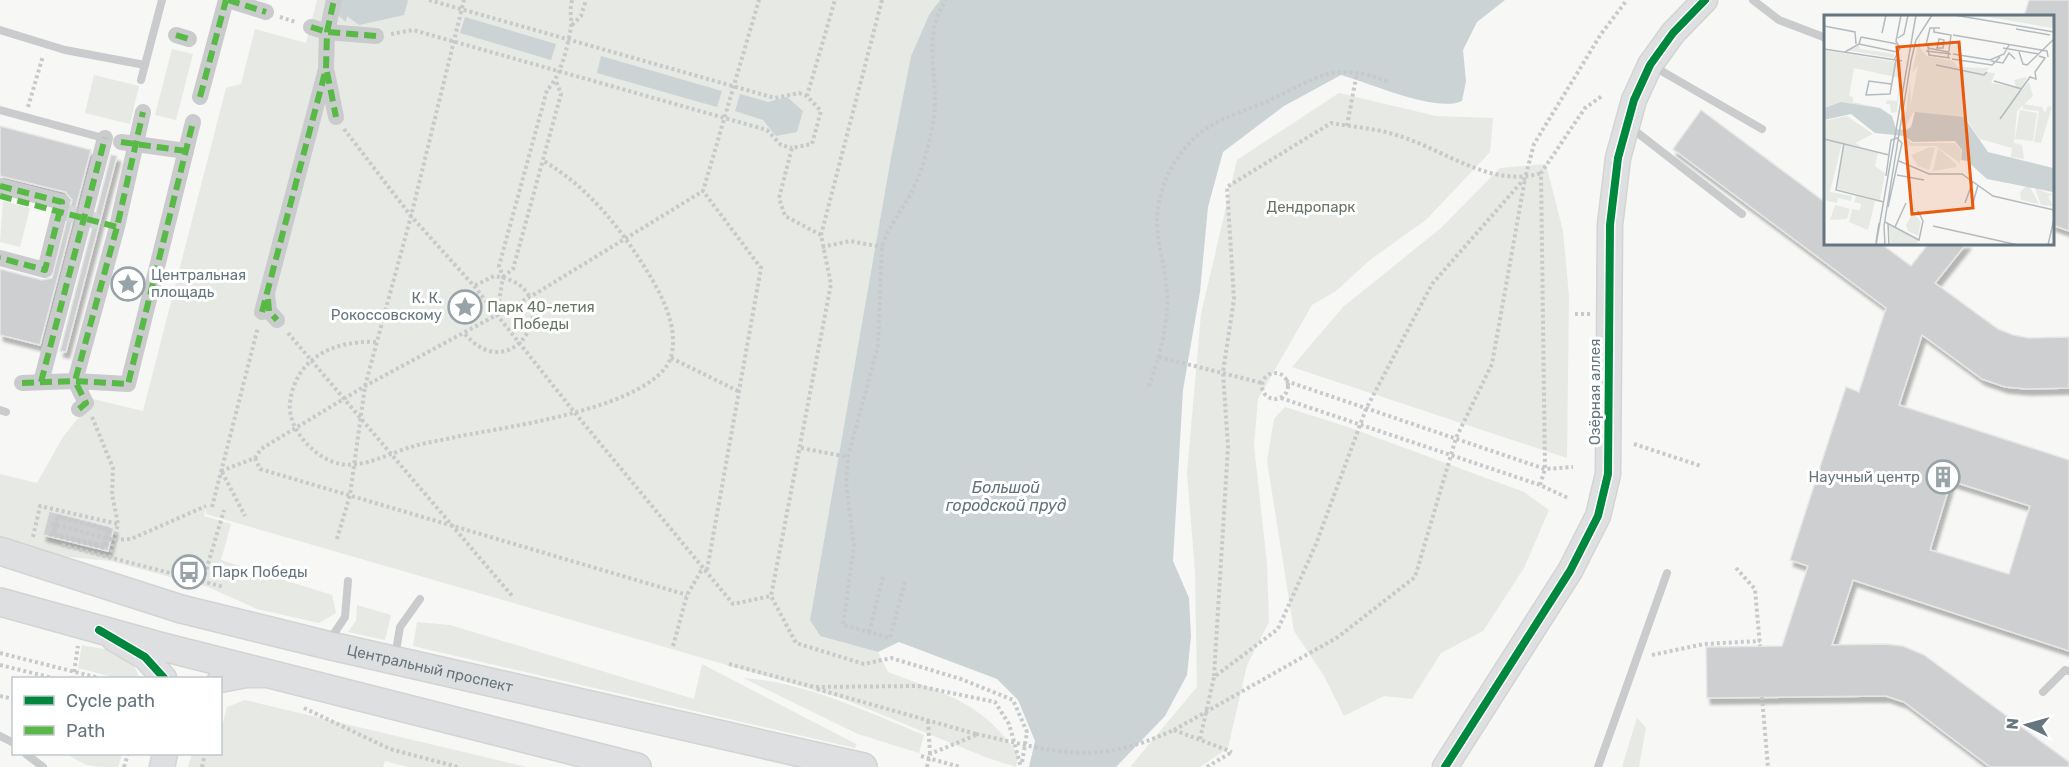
<svg xmlns="http://www.w3.org/2000/svg" width="2069" height="767" viewBox="0 0 2069 767" font-family="Rubik,sans-serif">
	<defs>
		<filter id="shadow"><feDropShadow dx="3.5" dy="6" stdDeviation="1.5" flood-color="#0004"/></filter>
	</defs>
	<rect width="100%" height="100%" fill="#f7f7f6"/>
	<g fill="#e6e9e4">
		<path d="M317,0H940L929,15L911,56L891,157L810,620L820,636L878,652L888,672C945,694 983,702 1018,755L1016,767L985,757L841,698L206,514V506L204,516L231,524L221,560L332,595L336,613L319,623L257,609L208,587L110,561L61,556L0,536V474L37,483L63,437L93,399L143,411L226,88L241,84L255,29L306,43Z"/>
		<path d="M172,49L193,54L176,120L155,115Z"/>
		<path d="M94,75L139,86L130,124L85,113Z"/>
		<path d="M1339,93L1436,116L1493,118L1490,152L1427,219L1370,260L1336,291L1312,305L1258,399L1254,445L1267,564L1269,622L1247,665L1228,748L1200,767H1130L1197,687L1195,572L1187,473L1201,314L1237,160Z"/>
		<path d="M1546,164L1563,231L1569,296L1567,458L1292,367L1343,307L1441,228L1500,168Z"/>
		<path d="M3,201L30,208L20,247L0,242Z"/>
		<path d="M1285,407L1348,427L1524,492L1549,510L1524,568L1483,631L1441,653L1412,699L1384,696L1344,716L1324,676L1294,631L1267,461L1274,419Z"/>
		<path d="M357,605L391,615L385,640L348,632L356,621Z"/>
		<path d="M417,622L450,625L694,699L702,664L856,744L855,748L413,646Z"/>
		<path d="M82,645C106,650 132,650 139,678H116L78,668Z"/>
		<path d="M743,678C806,682 865,711 924,735L919,753L858,734Z"/>
		<path d="M245,700L527,767H408L385,761L383,767H188L192,754H220L221,724L223,723L227,707Z"/>
		<path d="M1637,718L1646,728L1639,767H1622Z"/>
		<path d="M68,754H122L118,767C96,767 84,767 68,754Z"/>
	</g>
	<g fill="#cbd3d5">
		<path d="M340,0H407L408,1L404,15L359,25L347,16L346,22L339,16Z"/>
		<path d="M940,0H1505L1477,22L1463,50L1466,81L1462,101C1436,113 1370,83 1341,75L1284,106L1223,152L1208,207L1200,292L1183,390L1173,561L1189,598L1191,636L1187,675L1165,716L1116,767H1029L1035,741L1018,700L997,679L899,642L878,652L820,636L810,620L891,157L911,56L929,15Z"/>
		<path d="M465,17L556,44L551,60L460,33Z"/>
		<path d="M601,56L722,91L717,107L597,73Z"/>
		<path d="M740,94L768,102L787,97L803,111L797,132L776,136L763,120L735,111Z"/>
	</g>
	<g fill="#cdcfd0" stroke="#e6e6e6" stroke-width="1.5" fill-rule="evenodd" filter="url(#shadow)">
		<path d="M2029,0H2069V231L2052,225V16H2024Z"/>
		<path d="M1701,110L1826,203V243H1880L1911,266L1929,243H1967L1935,283L1998,329L2013,335L2029,338L2069,337V388L2027,389L2005,387L1982,379L1922,335L1899,405L2069,460V651L1853,580L1832,645L1884,644L1903,646L1924,655L2069,762V767H1990L1904,702L1886,696L1707,698L1706,647L1782,646L1808,566L1790,560L1846,387L1859,392L1886,308L1673,149ZM1951,481L2030,506L2009,574L1930,550Z"/>
		<path d="M0,126L91,150L40,345L0,335V269L42,280L52,278L72,200L65,192L0,176Z"/>
		<path d="M111,155L117,156L66,352L60,351Z"/>
		<path d="M49,511L114,528L108,551L43,535Z"/>
	</g>
	<g fill="none" stroke-linecap="round" stroke-linejoin="round">
		<path stroke="#d2d7d8" stroke-width="16" stroke-dasharray="16 8" stroke-linecap="butt" d="M60,211L100,222"/>
		<defs>
			<g id="secondary">
				<path d="M114,639L145,657L164,678"/>
				<path d="M220,680L246,675H263"/>
				<path d="M162,767L165,754"/>
				<path d="M1445,767L1570,571L1598,516L1608,474L1610,225L1618,158L1634,100L1650,65L1673,33L1705,0"/>
			</g>
			<g id="primary">
				<path id="s1" d="M0,551L181,609L327,645L863,767"/>
				<path d="M0,602L163,647L637,767"/>
			</g>
		</defs>
		<use href="#secondary" stroke="#d3d4d4" stroke-width="27"/>
		<use href="#primary" stroke="#d2d3d3" stroke-width="30"/>
		<g stroke="#c7c9ca" stroke-width="4" stroke-dasharray="3 3" stroke-linecap="butt">
			<path d="M429,0L775,98L799,93L807,96"/>
			<path d="M882,0L821,235L831,284L771,596L796,643L864,664L891,658L961,679L1013,700L1027,732L1022,763"/>
			<path d="M280,17L296,22"/>
			<path d="M572,25L581,16L586,0"/>
			<path d="M391,34L413,30L767,130L781,145L792,148"/>
			<path d="M28,107L43,56"/>
			<path d="M1347,126L1357,72"/>
			<path d="M344,129L411,216L474,286L575,413L733,604L771,596"/>
			<path d="M821,235L785,216L779,198L792,148L812,144L821,111L807,96L835,0"/>
			<path d="M822,247L850,241L882,247"/>
			<path d="M503,277L513,269L561,94L556,81"/>
			<path d="M497,314L503,277L499,266L547,90C561,76 567,48 571,28C572,18 569,12 572,0"/>
			<path d="M1575,314H1590"/>
			<path d="M288,333L513,597"/>
			<path d="M465,334C516,394 573,286 494,276L474,286"/>
			<path d="M376,342C334,340 295,358 290,403C287,429 316,460 341,464C364,468 390,453 411,447C427,442 444,440 460,436C507,427 655,407 671,357C679,328 662,295 647,271C619,226 588,187 542,160"/>
			<path d="M1159,357L1262,383"/>
			<path d="M671,358L740,392"/>
			<circle cx="1275" cy="386" r="13"/>
			<path d="M1286,381L1545,469L1573,467"/>
			<path d="M1149,386C1159,357 1169,325 1167,293C1166,269 1157,245 1157,220C1158,185 1176,151 1204,130C1222,117 1250,109 1270,100C1321,76 1333,61 1390,82"/>
			<path d="M1281,398L1540,485L1568,498"/>
			<path d="M92,417L113,468L112,494L118,524L110,557"/>
			<path d="M1634,444L1701,466"/>
			<path d="M801,448L848,457"/>
			<path d="M255,458L260,469L687,595"/>
			<path d="M221,471L255,458L261,449L365,386L530,297L703,191"/>
			<path d="M222,472L245,516"/>
			<path d="M1540,485L1545,469L1541,173L1585,108L1602,96"/>
			<path d="M212,507L258,327"/>
			<path d="M51,524L114,540L131,539L206,506"/>
			<path d="M49,534L105,548L109,529L58,516L53,534L104,547L109,530L58,517L54,534L104,546L111,539"/>
			<path d="M33,537L40,506L118,524"/>
			<path d="M337,539L350,495L365,386L411,216L464,0"/>
			<path d="M62,545L224,587"/>
			<path d="M1736,568L1755,589L1760,646"/>
			<path d="M707,570L761,268L703,191L759,0"/>
			<path d="M203,581L224,510"/>
			<path d="M905,582L890,638L843,625L854,546L846,482L848,457L878,346L882,247C888,228 900,212 910,195C923,171 930,143 934,116C939,76 921,36 946,0"/>
			<path d="M869,632L883,577"/>
			<path d="M673,646L687,595L701,571H706"/>
			<path d="M0,653L99,678"/>
			<path d="M1652,655L1704,644L1760,641"/>
			<path d="M729,664L814,687L918,686L995,702L1009,724L1021,767"/>
			<path d="M0,665L53,678"/>
			<path d="M74,672L78,646"/>
			<path d="M1214,676L1228,447L1223,372L1234,299L1227,187L1331,123C1352,127 1375,128 1396,135C1442,148 1491,189 1541,173"/>
			<path d="M817,689L976,734"/>
			<path d="M0,696L14,699"/>
			<path d="M1762,697L1768,767"/>
			<path d="M304,708L390,749L458,767"/>
			<path d="M928,721L930,754"/>
			<path d="M1174,730L1338,637L1415,577L1456,438L1492,364L1525,179"/>
			<path d="M1174,730L1232,752"/>
			<path d="M1200,739L1214,677L1278,629L1316,544L1366,409L1432,284L1525,178L1534,144L1601,34L1627,0"/>
			<path d="M124,767L128,754"/>
			<path d="M202,767L205,754"/>
			<path d="M927,767L930,754L976,735"/>
			<path d="M1207,767L1232,752"/>
		</g>
		<g stroke="#cacbcc" stroke-width="8">
			<path d="M1753,0L1779,20L1826,38"/>
			<path d="M0,30L65,50L145,65"/>
			<path d="M1651,65L1762,129"/>
			<path d="M141,80L162,0"/>
			<path d="M0,110L107,139"/>
			<path d="M1630,127L1742,214"/>
			<path d="M0,410L6,412"/>
			<path d="M329,641L345,617L348,581"/>
			<path d="M395,657L400,627L420,599"/>
			<path d="M2043,692L2065,670L2069,671"/>
			<path d="M0,736L14,743"/>
			<path d="M26,754L43,767"/>
			<path d="M1598,767L1667,573"/>
		</g>
		<g stroke="#cacbcc" stroke-width="16">
			<path d="M228,0L266,12"/>
			<path d="M311,27L327,32L376,36"/>
			<path d="M176,35L189,39"/>
			<path d="M327,73L336,117"/>
			<path d="M200,97L226,0"/>
			<path d="M121,142L186,151"/>
			<path d="M0,186L62,202L45,270L0,258"/>
			<path d="M267,294L269,311L277,320"/>
			<path d="M262,312L326,69L327,32L334,0"/>
			<path d="M41,382L105,138"/>
			<path d="M22,383L75,381L128,384L193,122"/>
			<path d="M79,409L86,403L75,381L117,227L143,112"/>
		</g>
		<use href="#secondary" stroke="#dedfe0" stroke-width="24"/>
		<use href="#primary" stroke="#dedfe0" stroke-width="27"/>
		<g stroke="#c7c9ca" stroke-width="4" stroke-dasharray="3 3" stroke-linecap="butt">
			<path d="M976,734C1059,752 1092,767 1174,730"/>
			<path d="M921,756L960,767"/>
		</g>
		<g stroke="#58b947" stroke-width="6" stroke-dasharray="12 6" stroke-linecap="butt">
			<path d="M228,0L266,12"/>
			<path d="M311,27L327,32L376,36"/>
			<path d="M176,35L189,39"/>
			<path d="M327,72L336,117"/>
			<path d="M200,97L226,0"/>
			<path d="M121,142L186,151"/>
			<path d="M0,186L62,202L45,270L0,258"/>
			<path d="M0,196L117,227"/>
			<path d="M268,299L269,311L277,320"/>
			<path d="M262,312L326,69L327,32L334,0"/>
			<path d="M41,382L105,138"/>
			<path d="M22,383L75,381L128,384L193,122"/>
			<path d="M79,409L86,403L75,381L117,227L143,112"/>
		</g>
		<defs>
			<g id="cycleway">
				<path d="M99,630L145,657L164,678"/>
				<path d="M1445,767L1570,571L1598,516L1608,474L1610,225L1618,158L1634,100L1650,65L1673,33L1705,0"/>
			</g>
		</defs>
		<use href="#cycleway" stroke="#fff" stroke-width="11"/>
		<use href="#cycleway" stroke="#00873e" stroke-width="8"/>
	</g>
	<defs>
		<symbol id="sight-ring" viewBox="-11 -11 22 22"><circle r="9.5" fill="#fff" stroke="#98a3a8" stroke-width="1.5"/><path d="M0-6L1.8-2.2L6-1.7L2.9 1.2L3.7 5.4L0 3.3L-3.7 5.4L-2.9 1.2L-6-1.7L-1.8-2.2Z" fill="#98a3a8"/></symbol>
		<symbol id="building-ring" viewBox="-11 -11 22 22"><circle r="9.5" fill="#fff" stroke="#98a3a8" stroke-width="1.5"/><path d="M-4-6H4V6H1V3H-1V6H-4ZM-2.5-4.3h1.7v1.8h-1.7ZM.8-4.3h1.7v1.8H.8ZM-2.5-1h1.7V.8h-1.7ZM.8-1h1.7V.8H.8Z" fill="#98a3a8"/></symbol>
		<symbol id="bus-ring" viewBox="-11 -11 22 22"><circle r="9.5" fill="#fff" stroke="#98a3a8" stroke-width="1.5"/><path d="M-5-6H5V4H4V6H2V4H-2V6H-4V4H-5ZM-3.5-4V0h7V-4ZM-3.5 1.2v1.5H-2V1.2ZM2 1.2v1.5H3.5V1.2Z" fill="#98a3a8"/></symbol>
	</defs>
	<g fill-rule="evenodd">
		<use href="#sight-ring" x="109" y="265" width="38" height="38"/>
		<use href="#sight-ring" x="446" y="288" width="38" height="38"/>
		<use href="#building-ring" x="1924" y="458" width="38" height="38"/>
		<use href="#bus-ring" x="170" y="553" width="38" height="38"/>
	</g>
	<g text-anchor="middle" dominant-baseline="central" stroke-width="6" stroke-linejoin="round" paint-order="stroke">
		<g font-size="15" fill="#687763" stroke="#fff">
			<text x="1311" y="207">Дендропарк</text>
			<text x="541" y="307">Парк 40-летия<tspan x="541" dy="17">Победы</tspan></text>
		</g>
		<g font-size="15" fill="#65767e" stroke="#fff" text-anchor="start">
			<text x="151" y="275">Центральная<tspan x="151" dy="17">площадь</tspan></text>
			<text x="442" y="298" text-anchor="end">К. К.<tspan x="442" dy="17">Рокоссовскому</tspan></text>
			<text x="1920" y="477" text-anchor="end">Научный центр</text>
			<text x="212" y="572">Парк Победы</text>
		</g>
		<g font-size="15" fill="#65767e" stroke="#fff">
			<text transform="translate(1595 392) rotate(-90)">Озёрная аллея</text>
			<text stroke="none"><textPath href="#s1" startOffset="446">Центральный проспект</textPath></text>
		</g>
		<g font-size="16" font-style="italic" fill="#607579" stroke="#fff">
			<text x="1006" y="487">Большой<tspan x="1006" dy="18">городской пруд</tspan></text>
		</g>
	</g>
	<g transform="translate(1824 15)">
		<rect width="230" height="230" fill="#f7f7f6"/>
		<path d="M153,0L229,1V13ZM96,21V33L103,41L129,46L134,52L165,53L162,57L171,58L167,68L192,72L190,65L203,62L196,78L205,67L209,81L193,96L190,128L198,130L200,144L187,142L188,133L156,124L142,103L89,98L80,114L86,65L87,88L94,50L88,58ZM35,30L36,34L71,39L69,43L23,35ZM0,35L78,48L73,97L67,98L66,89H62L63,85L73,86L76,63L30,53L25,81L29,82V87L56,93L17,87L0,93ZM199,89L218,92L221,98L224,91L228,92L217,128L210,127L215,96L199,94ZM196,95L213,98L209,126L191,124ZM23,101L49,119L31,128L38,132L18,128L6,177L28,181L27,186L14,183L13,188L0,185V106ZM80,122L88,128H131L137,135L136,148L112,131H83ZM20,130L54,138L51,151L61,158L56,185L13,174ZM106,132L111,133L105,155L94,151L87,140ZM114,133L132,149V152L109,156ZM202,171L206,172L215,189L197,185L196,177ZM211,173L229,180L224,181L229,191L217,190ZM32,181L51,186L44,215L25,207L28,194L36,195L37,189L30,187ZM11,190L26,194L23,204L6,205ZM89,198L97,207L94,221L84,216L82,210ZM65,210L94,225L93,229H67Z" fill="#e6e9e4"/>
		<path d="M17,87L56,93L68,101L72,114L82,115L87,112L91,97L140,102L164,137L229,153V177L163,164L143,146L137,145L138,135L131,126L89,127L80,121L51,118L27,99L0,105V93Z" fill="#cbd3d5"/>
		<path fill="none" stroke="#b4bbbf" stroke-width="1.5" d="M130,0L230,17M0,11L31,17L32,29M116,13H110V17L127,20L124,43M192,14L226,20M58,18L62,0M129,20L223,36L224,42M37,22L73,29M74,23L80,19L84,0M115,24L120,25L119,33H113ZM35,29L73,37M102,30L106,13H110M104,31L105,40L126,43M104,33L124,37M179,33L215,39M0,34L78,46M102,36L127,39M21,37L35,29L37,22M195,37L199,49L203,50L230,24M129,39L166,45L180,39L185,30M128,44L168,50L176,42M70,45L76,33L72,26L77,0M167,46L179,48L185,38L191,44M112,50L160,60L163,57M170,66L198,74M67,69L45,66L42,80L66,79L72,45M176,104L206,62L212,64L211,57L221,43L215,41M0,124L65,140M20,128L12,175L60,187M75,146L105,159H138L169,181L230,195M73,160L100,165M62,161L67,125L73,123L78,128L64,192M141,188L149,166M149,188L154,170M61,207L95,225L99,206L94,196M64,208L65,230M109,211L194,230M71,212L82,188M52,227L55,208M52,230L92,0M61,230L60,211L87,46L92,25L108,0M224,230L230,204"/>
		<path fill="#e8590c" fill-opacity="0.15" stroke="#e8590c" stroke-width="3" d="M135,27L149,193L88,199L73,32Z"/>
		<rect width="230" height="230" fill="none" stroke="#65767e" stroke-width="3"/>
	</g>
	<rect x="12" y="677" width="210" height="78" fill="#ffffff" stroke="#c1c8cb" stroke-width="1.5"/>
	<rect x="24" y="696" width="30" height="9" fill="#00873e" stroke="#c1c8cb" stroke-width="1.5"/>
	<text x="66" y="707" font-size="18" fill="#65767e">Cycle path</text>
	<rect x="24" y="726" width="30" height="9" fill="#58b947" stroke="#c1c8cb" stroke-width="1.5"/>
	<text x="66" y="737" font-size="18" fill="#65767e">Path</text>
	<g transform="translate(2027 725) rotate(275)" stroke="#ffffff" stroke-width="4.5" paint-order="stroke">
	<path d="M0-4.5L10 22L0 15L-10 22Z" fill="#65767e"/>
	<text y="-9" font-size="16" font-weight="bold" text-anchor="middle" fill="#65767e">N</text>
	</g>
</svg>
